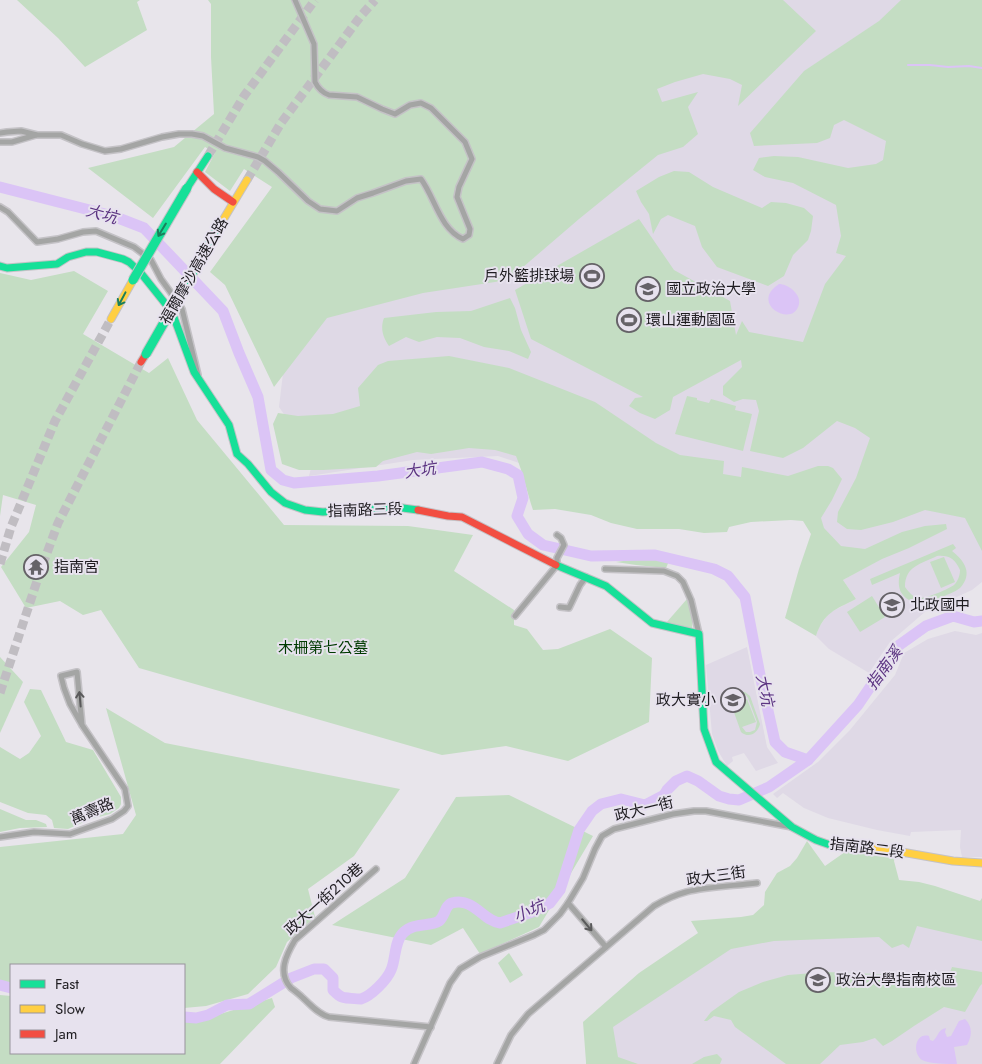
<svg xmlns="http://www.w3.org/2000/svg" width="982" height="1064" viewBox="0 0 982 1064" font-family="Jost,'Noto Sans TC',sans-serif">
	<rect width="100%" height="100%" fill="#e8e5eb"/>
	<g fill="#dfd9e6">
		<path d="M316,0H982V582L972,590L926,611L890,642L869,673L829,649L816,636L819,627L829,613L856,599L843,580L881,559L839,578L815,517L528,466L498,456L413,460L309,476L323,421L288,420L279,407L290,314Z"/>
		<path d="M955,631L976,635L982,633V857H962L960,847L961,830L911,832L910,836L877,830L828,818L804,808L783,793L777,798L773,794L818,762L850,730L895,675L904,653L928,639Z"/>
		<path d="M747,647L767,747L778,763L756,771L744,753L732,757L733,761L727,766L718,751L712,734L706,665Z"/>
		<path d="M982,915V1064H593L607,1023L702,937Z"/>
	</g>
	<g fill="#c4ddc3" fill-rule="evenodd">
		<path d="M17,0H140L137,2L147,30L85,67L58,38Z"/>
		<path d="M208,0H783L816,31L738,106L742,85L730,79L703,74L675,82L657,89L662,102L698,92L688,107L698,134L683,147L658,155L579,219L508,280L423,293L327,318L274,387L225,285L210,272L272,187L244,169L230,191L205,172L215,153L205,147L153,218L88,168L174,147L214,114L211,57V4Z"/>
		<path d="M901,0H982V551L965,518L925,510L893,522L861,530L847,529L837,522L838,512L856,478L870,438L855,428L837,421L803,448L783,458L750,451L759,411L756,400L743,399L734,402L723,395V386L742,367L741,360L673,397L670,410L655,419L640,413L629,406L635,398L643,397L531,339L515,290L639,219L674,270L730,301L736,335L742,321L749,332L803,342L825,284L846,256L836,253L841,236L836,205L793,183L765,177L753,170L759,158L774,156L798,157L848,168L876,164L883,160L886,141L844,120L834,125L830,138L817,143L754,146L750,133L804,71L879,21Z"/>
		<path d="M674,171L689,172L713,187L762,208L771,202L786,203L804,208L813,216L811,231L808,240L793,255L784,276L768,286L717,267L702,247L695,226L668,215L661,219L653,234L649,214L641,202L636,191L659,177Z"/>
		<path d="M74,271L108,291L83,334L149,373L168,358L197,420L284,525L408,526L473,535L454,571L514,610V625L527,629L543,650L558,649L610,629L652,658L649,722L568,761L506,746L442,755L139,668L101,610L83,615L60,601L26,608L1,567L29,532L36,505L3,495L0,516V273L31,280Z"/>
		<path d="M510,298L515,308L521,330L531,352L528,359L509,351L484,347L460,338L437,337L419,342L406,337L389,346C383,338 380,328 384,318L436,312L471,311Z"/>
		<path d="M449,356L509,368L595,402L656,443L680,455L724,461L723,474L741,477L742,467L788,476L818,466H828L833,468L842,479L832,500L821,518L824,528L841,546L865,549L902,532L925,526L946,524L947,529L909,548L882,559L843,580L856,599C835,610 824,612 816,636L785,618L799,569L811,534L803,521L791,520L751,522L729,527L727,532L704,533L679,529H637L611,523L591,515L555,509L533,510C527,492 523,473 516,456L495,450L469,448L431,454L417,452L383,461L376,467L323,470H299L282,464L273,424L278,413L298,416L333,414L360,406L358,388L378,365L388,361Z"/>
		<path d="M687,396L697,398V400L709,403L711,399L736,406L735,410L752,414L743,451L675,434Z"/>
		<path d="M953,544L956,548L952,551C965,561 973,574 960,588C955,592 948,594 942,597C937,599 930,603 924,604C920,605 916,603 913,602C899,596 897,586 900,573L872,585L870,579ZM937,556C949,555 955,559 960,570C960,575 958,581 954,585C949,589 923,600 917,598C912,596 908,591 905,587C905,566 921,564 937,556Z"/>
		<path d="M944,557L955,582L941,588L930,562Z"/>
		<path d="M645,558L669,561L666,568L636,565L616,562Z"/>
		<path d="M872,596L885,617L860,632L847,612Z"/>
		<path d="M687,599C690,608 694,619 692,628H687L666,623Z"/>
		<path d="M0,657L23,682L0,733Z"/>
		<path d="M30,689L41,690L66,742L93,750L121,797V804L119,808L110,814L91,819L68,829L54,828L52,820L46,815L28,813L0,802V747L20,759L29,753L41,736L24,702Z"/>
		<path d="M739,691L745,692L750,696L760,724C758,733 749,739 741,732L731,704L734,694ZM741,694L746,695L748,698L757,722L755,730L750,732H746L742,727L756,722L747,699L734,703L737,696Z"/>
		<path d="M106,708L165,743L400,789L354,856L308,889L315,917L287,942L276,967L248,994L206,1006L184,1008V965H11V987H0V847L123,834L136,815Z"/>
		<path d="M509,795L593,836L539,927L480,954L463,928L431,945L332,925L405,878L456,797Z"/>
		<path d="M0,809L26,820H36L46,824L47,827L20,828L0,832Z"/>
		<path d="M807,841L825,866L845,852H865L895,857L894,861L899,880L919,882L935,886L980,901L982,898V941L917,926L909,948L903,944L892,948L879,937L774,941L731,949L613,1027L618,1057L638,1064H586V1062L583,1022L639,973L698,933L691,921L741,917L753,915L764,905L765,892L777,873L790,866L797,858Z"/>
		<path d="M509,953L523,975L510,983L498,963Z"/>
		<path d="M952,967L982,972V984L980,986L965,1012L944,1007L914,1026L892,1041L883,1046L875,1038L863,1042L840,1045L820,1064H786L735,1027L731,1020L714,1016L707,1021H704L711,1012L739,992L763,982L788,975L826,972L904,975L917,972L928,975V985L945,986Z"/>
		<path d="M0,995L11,996V1053H184V1020H201L272,998L275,1007L220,1064H0Z"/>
		<path d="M717,1054L722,1059L720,1064H692L704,1057Z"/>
	</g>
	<g fill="#dbc4f6">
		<path d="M779,284C788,284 801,294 799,304C794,329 748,304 779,284Z"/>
		<path d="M965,1019C973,1027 972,1036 967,1045L954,1047L957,1064C948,1064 929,1064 922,1060C912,1053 915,1032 929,1036L930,1040L933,1041C938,1037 938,1029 946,1028L945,1032L947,1037L951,1036L959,1021Z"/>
	</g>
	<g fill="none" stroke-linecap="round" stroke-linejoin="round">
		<path stroke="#dbc4f6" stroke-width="2" d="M908,65H930L948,67L969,66L982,68"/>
		<g stroke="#dbc4f6" stroke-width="11">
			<path d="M0,187L113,216L144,228L223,311L239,353L258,397L271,470L283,480L294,483L378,476L482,462L508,469L518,475L523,498L517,516L528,534L543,545L591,556L655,555L714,569L728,576L745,597L760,675L775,742L785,752L808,760"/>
			<path d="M0,985L11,988"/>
			<path d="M184,1017L196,1018L208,1015L227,1005L249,1004L291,978L314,969H324L333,978V990C335,992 339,996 342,997C343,998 359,999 361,999C371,996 387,980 391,970C396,959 394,942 403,933C414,922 429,927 439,921C445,916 445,905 452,903C474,897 483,921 500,923L532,912L550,903L560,890L579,830L592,811L601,804L621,799L645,805L664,795L667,790L676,781L687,776L698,781L719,796L729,799L739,800L769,787L808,760L858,705L898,646L926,626L953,616L974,622L982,621"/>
		</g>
		<g stroke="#c0bdc2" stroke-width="9" stroke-dasharray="9 4.5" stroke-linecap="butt">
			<path d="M208,156L244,96L315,0"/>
			<path d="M247,180L281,123L360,17L375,0"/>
			<path d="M0,564L11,527L55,421L111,319"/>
			<path d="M0,693L40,572L58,523L141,362"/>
		</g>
		<defs>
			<g id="street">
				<path d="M0,133L7,132L21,131L37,135H61L82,144L105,151L121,149L162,137L179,134H192L203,136L225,148L258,157L265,161L278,172L308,201L320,209L337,211L357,198L373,193L406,181L421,179C435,198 440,229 463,239L469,235L470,229L457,197L459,187L472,159L465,142L431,108L421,103L410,105L395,114L382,109L357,97L329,95C323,93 318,88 315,82L314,44L295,0"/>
				<path d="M0,142H12L36,135"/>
				<path d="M0,207L8,212L37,242L58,239L83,232L96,231L134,247L151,260L161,279L179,304L182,309L198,375"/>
				<path d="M605,569L664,571L677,576L683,582L691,600L699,634"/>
				<path d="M560,607L569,608L580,585L586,577"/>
				<path d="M515,616L557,565V558L564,545L561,538L557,535"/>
				<path d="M0,837L34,832L70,834L112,819L124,811L128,806L125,789L82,725L70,704L64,688L61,676L77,672L82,725"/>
				<path d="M376,869L295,940C286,955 277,973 291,988C295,991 300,995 303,998C311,1005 318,1014 329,1017L431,1027"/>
				<path d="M568,903L606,947"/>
				<path d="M414,1064L450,983L460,969L480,957L534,935L544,930L560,914L568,903L583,878L595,849L602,836L614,829L673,814L694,811H706L792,827"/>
				<path d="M497,1064L511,1035L528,1014L654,906C664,900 675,895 686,892C709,886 734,886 757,883"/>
			</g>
			<g id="fast">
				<path d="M187,188L208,156"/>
				<path d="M0,266L7,268L57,264L68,257L86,252H97L123,259L129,262L140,272L172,312L194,372L229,425L237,454L248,464L271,492L285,503L305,510L323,512L395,507L418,510"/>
				<path d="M556,565L606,586L652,623L699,634L704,729L716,762L792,827L816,840L833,846L873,847"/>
			</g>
			<g id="slow">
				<path d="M217,230L247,180"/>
				<path d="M111,319L133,280"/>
				<path d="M873,847L953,861L982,863"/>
			</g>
			<g id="jam">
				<path d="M197,172L214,189L233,202"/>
				<path d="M141,362L146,354"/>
				<path d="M418,510L448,516L462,517L556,565"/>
			</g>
		</defs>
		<use href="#street" stroke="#c4c2c6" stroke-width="8"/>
		<use href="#fast" stroke="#c4c2c6" stroke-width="9"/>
		<use href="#slow" stroke="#c4c2c6" stroke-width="9"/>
		<use href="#jam" stroke="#c4c2c6" stroke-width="9"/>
		<use href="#street" stroke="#a4a5a4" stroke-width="5"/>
		<use href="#fast" stroke="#16e098" stroke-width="7"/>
		<use href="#slow" stroke="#ffcf43" stroke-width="7"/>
		<use href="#jam" stroke="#f24e42" stroke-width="7"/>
		<defs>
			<g id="fast-bridge">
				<path d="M133,280L187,188"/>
				<path d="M146,354L217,230"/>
			</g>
		</defs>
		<use href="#fast-bridge" stroke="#c4c2c6" stroke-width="11" stroke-linecap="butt"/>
		<use href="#fast-bridge" stroke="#16e098" stroke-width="9"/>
	</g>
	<defs><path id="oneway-shaft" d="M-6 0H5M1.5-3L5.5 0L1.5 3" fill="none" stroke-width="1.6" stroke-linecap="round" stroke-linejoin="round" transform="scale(1.25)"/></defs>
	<g stroke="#1a7e5c">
		<use href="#oneway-shaft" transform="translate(162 230) rotate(121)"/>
		<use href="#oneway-shaft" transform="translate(122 299) rotate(118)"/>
	</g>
	<g stroke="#5a5a5b">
		<use href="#oneway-shaft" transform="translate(80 699) rotate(-95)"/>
		<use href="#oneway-shaft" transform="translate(587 925) rotate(50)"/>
	</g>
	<defs>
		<symbol id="stadium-ring" viewBox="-11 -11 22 22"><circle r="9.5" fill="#e7e2ee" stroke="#656267" stroke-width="1.5"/><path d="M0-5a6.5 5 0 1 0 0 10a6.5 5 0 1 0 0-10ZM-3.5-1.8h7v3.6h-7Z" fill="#656267"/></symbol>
		<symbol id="university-ring" viewBox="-11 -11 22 22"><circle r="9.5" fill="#e7e2ee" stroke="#656267" stroke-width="1.5"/><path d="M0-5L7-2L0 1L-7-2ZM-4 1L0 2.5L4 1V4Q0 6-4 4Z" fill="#656267"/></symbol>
		<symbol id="temple-ring" viewBox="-11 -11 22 22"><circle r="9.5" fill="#e7e2ee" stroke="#656267" stroke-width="1.5"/><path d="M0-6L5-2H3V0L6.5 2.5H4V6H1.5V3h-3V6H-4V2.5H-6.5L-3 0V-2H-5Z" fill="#656267"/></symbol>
		<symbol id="school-ring" viewBox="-11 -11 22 22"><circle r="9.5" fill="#e7e2ee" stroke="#656267" stroke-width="1.5"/><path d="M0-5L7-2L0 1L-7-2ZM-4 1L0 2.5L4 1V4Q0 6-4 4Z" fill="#656267"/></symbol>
	</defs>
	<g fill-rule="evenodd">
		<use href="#stadium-ring" x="578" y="262" width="28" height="28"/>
		<use href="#university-ring" x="634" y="275" width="28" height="28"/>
		<use href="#stadium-ring" x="615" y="306" width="28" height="28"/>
		<use href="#temple-ring" x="22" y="553" width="28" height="28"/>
		<use href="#school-ring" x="878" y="591" width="28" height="28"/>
		<use href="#school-ring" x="719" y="686" width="28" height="28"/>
		<use href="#university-ring" x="804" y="966" width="28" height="28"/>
	</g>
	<g text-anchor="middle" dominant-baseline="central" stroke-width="4" stroke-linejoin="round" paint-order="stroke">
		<g font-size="15" fill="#1e1c20" stroke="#e7e2ee">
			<text transform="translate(194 271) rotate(-60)">福爾摩沙高速公路</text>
			<text transform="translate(365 510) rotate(-2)">指南路三段</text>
			<text transform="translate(644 809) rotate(-14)">政大一街</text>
			<text transform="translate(92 811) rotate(-23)">萬壽路</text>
			<text transform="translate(867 848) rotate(7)">指南路二段</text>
			<text transform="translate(716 876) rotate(-8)">政大三街</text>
			<text transform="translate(324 899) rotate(-42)">政大一街210巷</text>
		</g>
		<g font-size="15" fill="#1e1c20" stroke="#e7e2ee" text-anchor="start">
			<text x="574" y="276" text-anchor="end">戶外籃排球場</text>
			<text x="666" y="289">國立政治大學</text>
			<text x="646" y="320">環山運動園區</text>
			<text x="54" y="567">指南宮</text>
			<text x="910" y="605">北政國中</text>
			<text x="716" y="700" text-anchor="end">政大實小</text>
			<text x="836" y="980">政治大學指南校區</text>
		</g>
		<g font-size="15" fill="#003b01" stroke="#e7e2ee">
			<text x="323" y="648">木柵第七公墓</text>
		</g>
		<g font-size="16" font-style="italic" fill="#5c3482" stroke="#e7e2ee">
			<text transform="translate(102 214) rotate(16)">大坑</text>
			<text transform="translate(420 470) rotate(-8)">大坑</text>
			<text transform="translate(884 668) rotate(-54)">指南溪</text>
			<text transform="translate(765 690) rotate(78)">大坑</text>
			<text transform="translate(529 911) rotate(-23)">小坑</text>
		</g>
	</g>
	<rect x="10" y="964" width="175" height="90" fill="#e7e2ee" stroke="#97939c"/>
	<rect x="20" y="980" width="25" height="8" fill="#16e098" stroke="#97939c"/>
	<text x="55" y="989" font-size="15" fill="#1e1c20">Fast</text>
	<rect x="20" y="1005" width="25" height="8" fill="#ffcf43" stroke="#97939c"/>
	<text x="55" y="1014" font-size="15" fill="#1e1c20">Slow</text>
	<rect x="20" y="1030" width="25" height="8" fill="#f24e42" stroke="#97939c"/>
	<text x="55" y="1039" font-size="15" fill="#1e1c20">Jam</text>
</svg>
